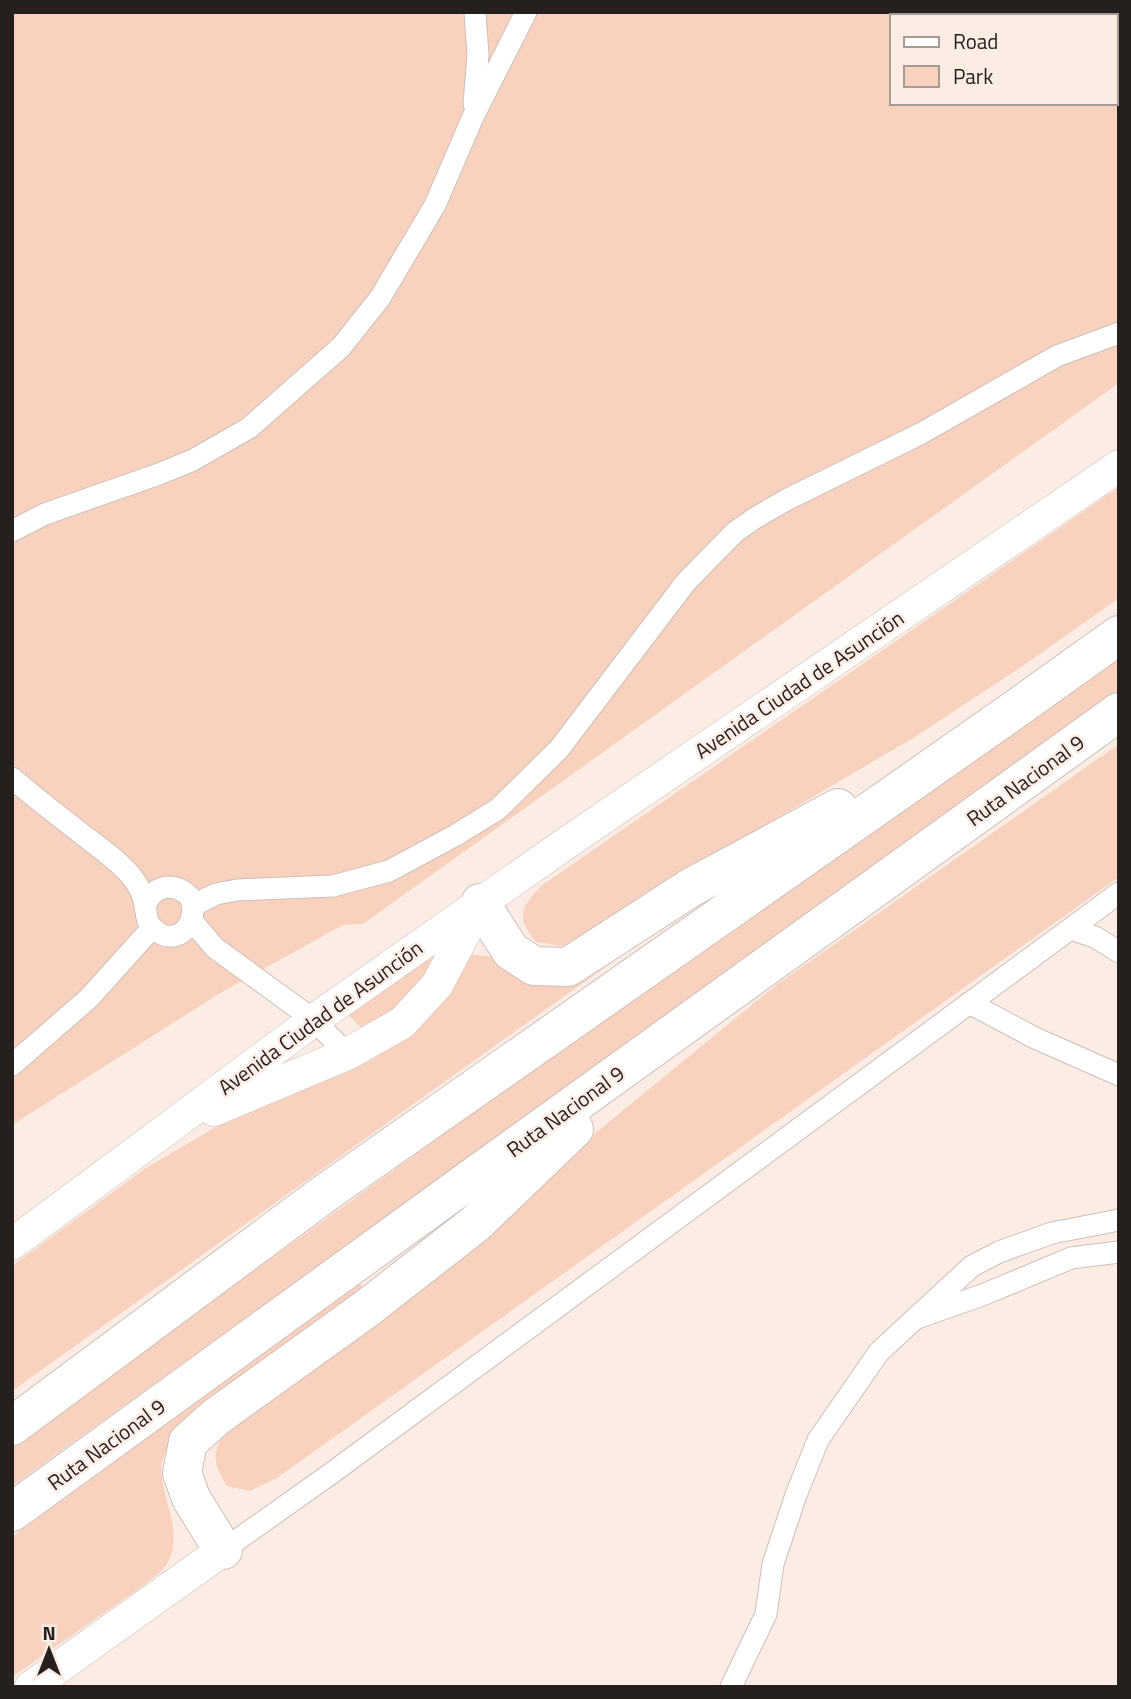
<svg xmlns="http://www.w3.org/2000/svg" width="1131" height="1699" viewBox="0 0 1131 1699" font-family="'Titillium Web',sans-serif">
	<rect width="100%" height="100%" fill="#fbece4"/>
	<g fill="#f8d2bf" fill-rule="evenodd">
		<path d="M12,12H1119V383L363,924L343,925L222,992L12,1125ZM891,16H1115V103H891Z"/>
		<path d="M1119,487V598L1030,661L915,737L729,846L579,944L560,946L536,942C516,917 520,908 541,886Z"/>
		<path d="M1119,648V691L12,1486V1445Z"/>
		<path d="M1119,744V877L277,1478L250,1491L227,1486C206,1454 217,1445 236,1417L582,1144L775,986Z"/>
		<path d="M685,910L12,1391V1266L146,1168L248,1108L389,1044L462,953L492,957L520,975Z"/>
		<path d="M447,950L399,1010L367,1033L343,1010L414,961Z"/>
		<path d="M360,1283L366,1294L173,1436C169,1445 162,1457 161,1467C161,1499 185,1533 167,1564C163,1571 153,1577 147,1583L12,1677V1537Z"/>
	</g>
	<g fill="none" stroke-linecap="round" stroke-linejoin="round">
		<defs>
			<g id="street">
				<path d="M474,104L478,55L475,12"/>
				<path d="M12,531L45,514L159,474L193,460L249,428L341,347L380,298L435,205L473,117L526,12"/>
				<path d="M12,778C35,798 59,816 83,835C100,848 119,861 132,877C138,885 144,896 145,906C147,916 146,923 155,930C178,949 201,921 190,897C174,881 153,885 145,906"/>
				<path d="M194,905L216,894L237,890L333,886L389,871L456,835L498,809L559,749L686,582L735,532L755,518L786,500L920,434L1057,356L1119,333"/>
				<path d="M192,921L215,948L314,1020L347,1054"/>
				<path d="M1071,929L1095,937L1119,952"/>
				<path d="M969,1003L1035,1038L1119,1075"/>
				<path d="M12,1065L89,998L152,928"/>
				<path d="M917,1318L985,1294L1071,1258L1119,1252"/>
				<path d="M223,1550L329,1475L1119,893"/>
				<path d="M731,1687L766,1614L773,1564L796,1495L818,1440L879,1352L972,1266L999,1252L1052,1233L1119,1220"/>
			</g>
			<g id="secondary">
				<path d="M214,1110L347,1054L402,1023L437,985L478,908"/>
				<path d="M12,1244L314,1020L565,844L1119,466"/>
				<path d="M31,1687L223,1550"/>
			</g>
			<g id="highway">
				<path d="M480,903L511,951L534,966L568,967L690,888L838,808"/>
				<path d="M12,1426L324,1194L1017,708L1119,635"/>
				<path d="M12,1512L461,1186L1119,712"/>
				<path d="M223,1550L191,1498L182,1473L188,1442L216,1417L366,1309L475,1224L574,1129"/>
			</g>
		</defs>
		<use href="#street" stroke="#cdbfb8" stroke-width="23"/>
		<use href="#secondary" stroke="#cdbfb8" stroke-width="33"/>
		<use href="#highway" stroke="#cdbfb8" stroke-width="40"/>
		<use href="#street" stroke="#fff" stroke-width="21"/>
		<use href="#secondary" stroke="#fff" stroke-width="32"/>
		<use href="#highway" stroke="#fff" stroke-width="38"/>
	</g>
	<g text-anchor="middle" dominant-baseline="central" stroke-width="5" stroke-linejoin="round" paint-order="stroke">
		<g font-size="21" fill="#251f1d" stroke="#fbece4">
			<text transform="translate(799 684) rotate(-34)">Avenida Ciudad de Asunción</text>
			<text transform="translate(1025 780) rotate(-36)">Ruta Nacional 9</text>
			<text transform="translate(320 1017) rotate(-36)">Avenida Ciudad de Asunción</text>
			<text transform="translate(565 1111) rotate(-36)">Ruta Nacional 9</text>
			<text transform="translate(106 1444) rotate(-36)">Ruta Nacional 9</text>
		</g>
	</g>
	<rect width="1131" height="1699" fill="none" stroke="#251f1d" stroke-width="28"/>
	<rect x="890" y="14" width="228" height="91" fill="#fbece4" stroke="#a59a94" stroke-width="2"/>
	<rect x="904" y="37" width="35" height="10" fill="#ffffff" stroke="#a59a94" stroke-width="2"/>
	<text x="953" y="49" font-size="21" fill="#251f1d">Road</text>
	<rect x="904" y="66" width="35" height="21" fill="#f8d2bf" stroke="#a59a94" stroke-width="2"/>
	<text x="953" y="84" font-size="21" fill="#251f1d">Park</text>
	<g transform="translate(49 1650)" stroke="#fbece4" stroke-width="5" paint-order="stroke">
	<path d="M0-5L12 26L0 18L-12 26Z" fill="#251f1d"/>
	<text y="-10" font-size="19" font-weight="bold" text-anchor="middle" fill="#251f1d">N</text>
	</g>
</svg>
